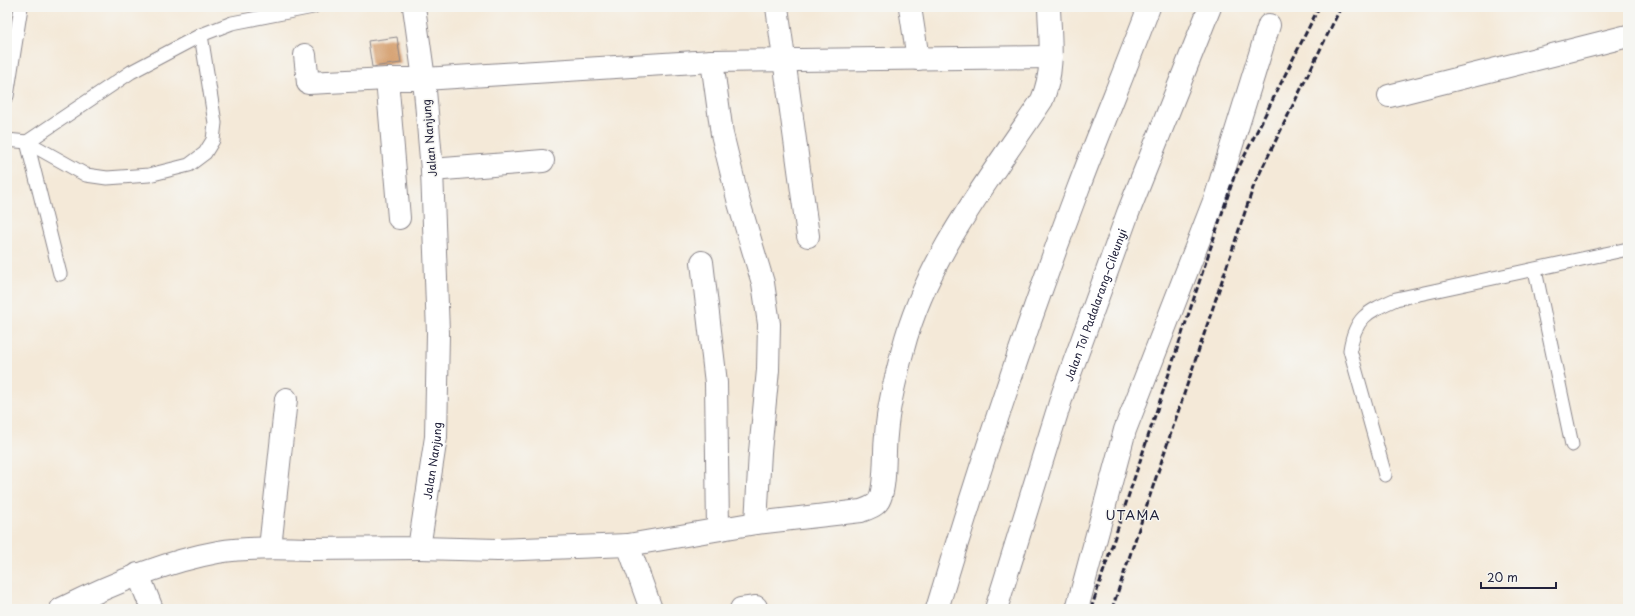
<svg xmlns="http://www.w3.org/2000/svg" width="1635" height="616" viewBox="0 0 1635 616" font-family="'Playpen Sans',sans-serif">
	<rect width="100%" height="100%" fill="#f6f6f2"/>
	<filter id="ink" filterUnits="userSpaceOnUse"><feTurbulence type="fractalNoise" baseFrequency=".025" numOctaves="2"/><feDisplacementMap in="SourceGraphic" scale="8" xChannelSelector="R" yChannelSelector="G"/><feConvolveMatrix kernelMatrix="1 2 1 2 8 2 1 2 1" color-interpolation-filters="sRGB"/></filter>
	<filter id="wash" filterUnits="userSpaceOnUse"><feTurbulence type="fractalNoise" baseFrequency=".012" numOctaves="4" result="noise"/><feDisplacementMap in="SourceGraphic" scale="16" xChannelSelector="R" yChannelSelector="G"/><feGaussianBlur stdDeviation="0.9" result="paint"/><feColorMatrix in="noise" values="0 0 0 0 0 0 0 0 0 0 0 0 0 0 0 0 0 1.4 0 .05"/><feComposite in="paint" operator="in"/></filter>
	<g filter="url(#wash)">
		<rect width="100%" height="100%" fill="#f4e9d8"/>
		<g id="blocks">
			<path fill="#d39a66" d="M397,37L401,63L372,67L368,41Z"/>
		</g>
	</g>
	<g filter="url(#ink)">
		<use href="#blocks" fill-opacity="0" stroke="#8b868a" stroke-width="1"/>
		<g fill="none" stroke-linecap="round" stroke-linejoin="round">
			<defs>
				<g id="lane">
					<path d="M7,96L21,7"/>
					<path d="M7,140L27,142L86,175L107,178L149,175L189,165L205,153L213,140L215,123L201,35L232,23L313,7"/>
					<path d="M1535,270L1572,445"/>
					<path d="M60,274L27,142L131,72L201,35"/>
					<path d="M1385,475L1350,350C1355,317 1367,312 1396,299L1628,249"/>
				</g>
				<g id="street">
					<path d="M777,7L808,236"/>
					<path d="M910,7L918,59"/>
					<path d="M305,55L308,83L387,79H424L712,61L1051,57"/>
					<path d="M712,61L722,134L739,203L763,283L769,324L768,370L760,452L756,523"/>
					<path d="M387,79L399,218"/>
					<path d="M1389,96L1628,36"/>
					<path d="M432,170L543,161"/>
					<path d="M702,262L716,383L718,529"/>
					<path d="M628,545L651,609"/>
					<path d="M270,548L286,399"/>
					<path d="M419,548L498,550L628,545L756,523L861,511C869,508 877,506 880,498C886,484 884,451 886,435C888,406 896,377 903,349C927,256 990,179 1042,100C1055,69 1050,40 1049,7"/>
					<path d="M138,574L152,609"/>
					<path d="M741,609L756,607"/>
					<path d="M1077,609L1125,430L1216,196L1269,25"/>
				</g>
				<g id="primary">
					<path id="s1" d="M61,609C111,584 163,562 218,552C246,547 281,548 309,549C346,549 382,548 419,548L436,437L438,333L432,170L424,79L414,7"/>
				</g>
				<g id="highway">
					<path d="M937,609C979,468 1026,327 1078,189C1101,128 1126,68 1149,7"/>
					<path id="s2" d="M996,609L1063,393L1128,213L1210,7"/>
				</g>
			</defs>
			<use href="#lane" stroke="#8b868a" stroke-width="15"/>
			<use href="#street" stroke="#8b868a" stroke-width="24"/>
			<use href="#primary" stroke="#8b868a" stroke-width="24"/>
			<use href="#highway" stroke="#8b868a" stroke-width="24"/>
			<use href="#lane" stroke="#fff" stroke-width="13"/>
			<use href="#street" stroke="#fff" stroke-width="22"/>
			<use href="#primary" stroke="#fff" stroke-width="22"/>
			<use href="#highway" stroke="#fff" stroke-width="22"/>
			<g stroke="#22223b" stroke-width="3" stroke-dasharray="6 3" stroke-linecap="butt">
				<path d="M1091,609L1234,177L1319,7"/>
				<path d="M1112,609L1254,185L1341,7"/>
			</g>
		</g>
	</g>
	<g text-anchor="middle" dominant-baseline="central" stroke-width="3" stroke-linejoin="round" paint-order="stroke">
		<g font-size="11" fill="#22223b" stroke="#f6f6f2">
			<text transform="translate(429 138) rotate(-95)">Jalan Nanjung</text>
			<text stroke="none"><textPath href="#s2" startOffset="320">Jalan Tol Padalarang–Cileunyi</textPath></text>
			<text stroke="none"><textPath href="#s1" startOffset="457">Jalan Nanjung</textPath></text>
		</g>
		<g font-size="13" letter-spacing="1" fill="#22223b" stroke="#f6f6f2">
			<text x="1133" y="514">UTAMA</text>
		</g>
	</g>
	<rect width="1635" height="616" fill="none" stroke="#f6f6f2" stroke-width="24"/>
	<path d="M1481 582v6h75v-6" fill="none" stroke="#22223b" stroke-width="2"/>
	<text x="1487" y="582" font-size="12" fill="#22223b" stroke="#f6f6f2" stroke-width="3" paint-order="stroke">20 m</text>
</svg>
